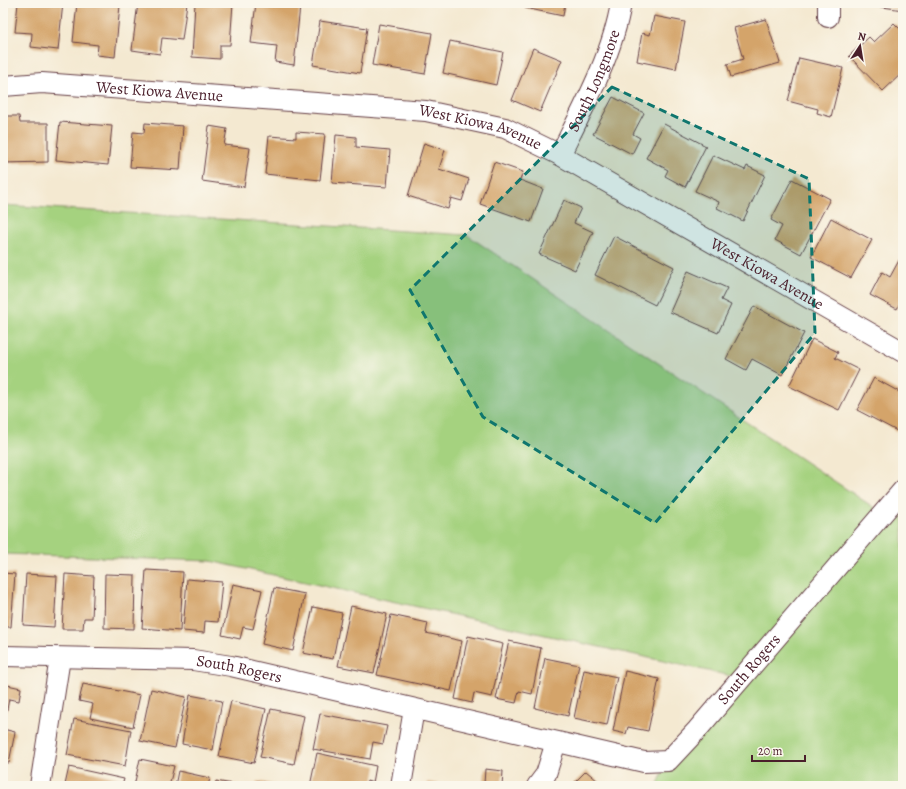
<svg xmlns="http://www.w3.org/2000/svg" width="906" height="789" viewBox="0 0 906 789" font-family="Alegreya,serif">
	<rect width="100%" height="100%" fill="#fbf7ec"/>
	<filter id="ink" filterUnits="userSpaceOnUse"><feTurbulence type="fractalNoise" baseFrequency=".025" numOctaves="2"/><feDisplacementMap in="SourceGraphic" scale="8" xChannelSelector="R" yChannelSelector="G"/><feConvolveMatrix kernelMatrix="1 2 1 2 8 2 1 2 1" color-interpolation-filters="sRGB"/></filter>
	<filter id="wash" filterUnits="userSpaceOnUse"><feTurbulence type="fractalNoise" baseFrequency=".012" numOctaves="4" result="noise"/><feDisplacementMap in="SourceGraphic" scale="16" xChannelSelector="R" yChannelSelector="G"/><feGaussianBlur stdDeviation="0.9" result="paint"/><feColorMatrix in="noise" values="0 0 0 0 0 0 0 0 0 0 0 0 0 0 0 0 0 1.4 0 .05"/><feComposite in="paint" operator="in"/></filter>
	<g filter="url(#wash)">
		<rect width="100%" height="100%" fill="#f4e9d1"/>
		<path fill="#a5d27f" stroke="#787855" d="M3,205L467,235L882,513L903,490V786H657L668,761L740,678L210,561L3,554Z"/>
		<g id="blocks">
			<g fill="#d4a46a">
				<path d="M18,3H63L58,50L31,47L32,33L15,32Z"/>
				<path d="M77,3L120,5L115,57L97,55L98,45L73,42Z"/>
				<path d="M138,3H187L182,40L162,38L160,54L132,50Z"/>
				<path d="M195,3H233L230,45H220V59L192,57Z"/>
				<path d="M256,3L300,6L294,65L275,62L277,46L251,43Z"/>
				<path d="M526,3H565L563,16L525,8Z"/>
				<path d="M869,3H903V10L869,5Z"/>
				<path d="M654,16L685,22L676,69L637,61L642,33L650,35Z"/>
				<path d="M766,19L780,63L731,77L727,64L743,59L734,28Z"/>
				<path d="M320,21L367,28L360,73L313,65Z"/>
				<path d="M894,23L903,32V72L883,91L849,56L869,37L874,42Z"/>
				<path d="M379,24L432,33L425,74L372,65Z"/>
				<path d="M450,41L503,52L496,85L443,73Z"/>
				<path d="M533,48L562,60L540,112L512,100Z"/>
				<path d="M799,58L843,68L831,117L817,113L818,109L788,101Z"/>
				<path d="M613,97L644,113L633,134L640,138L632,154L593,134Z"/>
				<path d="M3,116H19L20,123H48V162L3,163Z"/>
				<path d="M60,122L112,126L108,165L56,160Z"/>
				<path d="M145,123L183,126L180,170L130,167L133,132L144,133Z"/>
				<path d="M664,124L706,146L685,187L665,176L668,170L646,158Z"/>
				<path d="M209,126L227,129L224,145L250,148L244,187L202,181Z"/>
				<path d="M296,132L325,134L320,180L265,174L269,136L296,138Z"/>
				<path d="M336,135L356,137V147L390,150L387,187L332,183Z"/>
				<path d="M424,143L445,150L439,169L469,179L462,201L451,198L448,209L408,196Z"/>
				<path d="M713,155L745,170L747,166L765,175L743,221L717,208L719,202L695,191Z"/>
				<path d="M494,162L523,172L520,180L543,189L531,222L480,204Z"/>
				<path d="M792,179L830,199L801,254L775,240L782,226L771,220Z"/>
				<path d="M564,200L581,208L574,223L593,232L575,270L539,254Z"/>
				<path d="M831,218L872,240L851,278L811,257Z"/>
				<path d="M614,236L674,267L655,305L595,275Z"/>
				<path d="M903,253V301H901L897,309L870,295L882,272L890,277Z"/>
				<path d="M688,271L727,288L721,300L731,305L718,333L670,312Z"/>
				<path d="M754,306L804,333L782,375L752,359L746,370L726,359Z"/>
				<path d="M812,339L838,352L835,358L859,370L839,410L789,386Z"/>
				<path d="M874,378L903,394V420L897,431L857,410Z"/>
				<path d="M146,570L183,572L180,631L142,628Z"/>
				<path d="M3,573L15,574L11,627H3Z"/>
				<path d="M26,574L57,576L54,627L23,625Z"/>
				<path d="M65,574L94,576L92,618H84L83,629H62Z"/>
				<path d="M105,574L135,575L134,629L104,628Z"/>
				<path d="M187,579L222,582L218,622L205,621L204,633L183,631Z"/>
				<path d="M233,584L262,590L253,629L243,627L240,639L222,635Z"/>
				<path d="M274,588L305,594L293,651L262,644Z"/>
				<path d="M351,606L387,614L374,673L338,666Z"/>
				<path d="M313,607L342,613L333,659L303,653Z"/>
				<path d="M391,615L428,623L426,633L462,641L451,691L377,675Z"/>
				<path d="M468,636L503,644L492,697L474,693L472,703L455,699Z"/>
				<path d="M509,641L541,648L532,694L519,691L516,703L496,699Z"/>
				<path d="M545,658L579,665L568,716L535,708Z"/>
				<path d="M584,670L617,677L607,725L574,718Z"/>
				<path d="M625,671L659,679L648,731L628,727L626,734L613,731Z"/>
				<path d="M3,684L21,688L19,701L9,699L5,720L3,719Z"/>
				<path d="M83,684L140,695L133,727L90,718L93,704L79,701Z"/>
				<path d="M151,689L186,697L175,748L140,741Z"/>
				<path d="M190,695L222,701L213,750L182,744Z"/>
				<path d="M231,701L266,709L254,763L219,756Z"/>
				<path d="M271,709L304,716L294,764L260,757Z"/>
				<path d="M320,714L387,726L383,744L373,742L370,759L313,749Z"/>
				<path d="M74,719L131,730L125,766L67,755Z"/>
				<path d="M3,729L15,732L9,763L3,762Z"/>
				<path d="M317,753L376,766L373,783L367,781L366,786H310Z"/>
				<path d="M140,759L174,766L169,786H134Z"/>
				<path d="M69,767L124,779L122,786L65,785Z"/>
				<path d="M485,769L503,771L502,786L484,784Z"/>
				<path d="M178,771L210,778L208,786H175Z"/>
				<path d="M586,771L604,786H571Z"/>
				<path d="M216,781L238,785V786H215Z"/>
				<path d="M257,781L276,785V786H256Z"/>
				<path d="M427,782L447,785V786H427Z"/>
			</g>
		</g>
	</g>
	<g filter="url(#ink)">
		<use href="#blocks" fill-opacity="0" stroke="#643d44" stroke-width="1"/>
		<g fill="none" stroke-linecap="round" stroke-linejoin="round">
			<defs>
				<g id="minor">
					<path d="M828,17V3"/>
					<path id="s1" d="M3,86L42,83L426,111L505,128L560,155L903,352"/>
					<path id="s2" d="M560,155C583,109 613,54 621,3"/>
					<path id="s3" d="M3,656L193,660L231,666L644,762L668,761L697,730L903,490"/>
					<path d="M40,786L60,658"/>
					<path d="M401,786L414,709"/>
					<path d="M537,786L546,774L556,742"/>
				</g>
			</defs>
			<use href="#minor" stroke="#643d44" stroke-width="22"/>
			<use href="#minor" stroke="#fff" stroke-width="20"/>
		</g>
	</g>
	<path fill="#0f766e" fill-opacity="0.2" stroke="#0f766e" stroke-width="3" stroke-dasharray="8 5" stroke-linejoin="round" d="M612,87L809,179L815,333L655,523L483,417L410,290Z"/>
	<g text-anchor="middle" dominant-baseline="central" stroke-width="3" stroke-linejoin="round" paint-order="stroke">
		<g font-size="16" fill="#4a1f2b" stroke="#fbf7ec">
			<text stroke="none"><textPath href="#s2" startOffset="82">South Longmore</textPath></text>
			<text stroke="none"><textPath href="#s1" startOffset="157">West Kiowa Avenue</textPath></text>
			<text stroke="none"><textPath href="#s1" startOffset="481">West Kiowa Avenue</textPath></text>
			<text stroke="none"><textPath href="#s1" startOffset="805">West Kiowa Avenue</textPath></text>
			<text stroke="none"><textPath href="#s3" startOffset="799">South Rogers</textPath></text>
			<text stroke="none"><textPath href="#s3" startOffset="237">South Rogers</textPath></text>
		</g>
	</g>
	<rect width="906" height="789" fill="none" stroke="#fbf7ec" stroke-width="16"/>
	<g transform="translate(860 46) rotate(12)" stroke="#fbf7ec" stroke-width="3" paint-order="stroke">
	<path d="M0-3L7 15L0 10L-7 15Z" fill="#4a1f2b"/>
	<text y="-6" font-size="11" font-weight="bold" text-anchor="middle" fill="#4a1f2b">N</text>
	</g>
	<path d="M752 755v6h53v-6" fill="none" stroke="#4a1f2b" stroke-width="2"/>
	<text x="758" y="755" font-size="12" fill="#4a1f2b" stroke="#fbf7ec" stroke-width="3" paint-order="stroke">20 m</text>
</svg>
